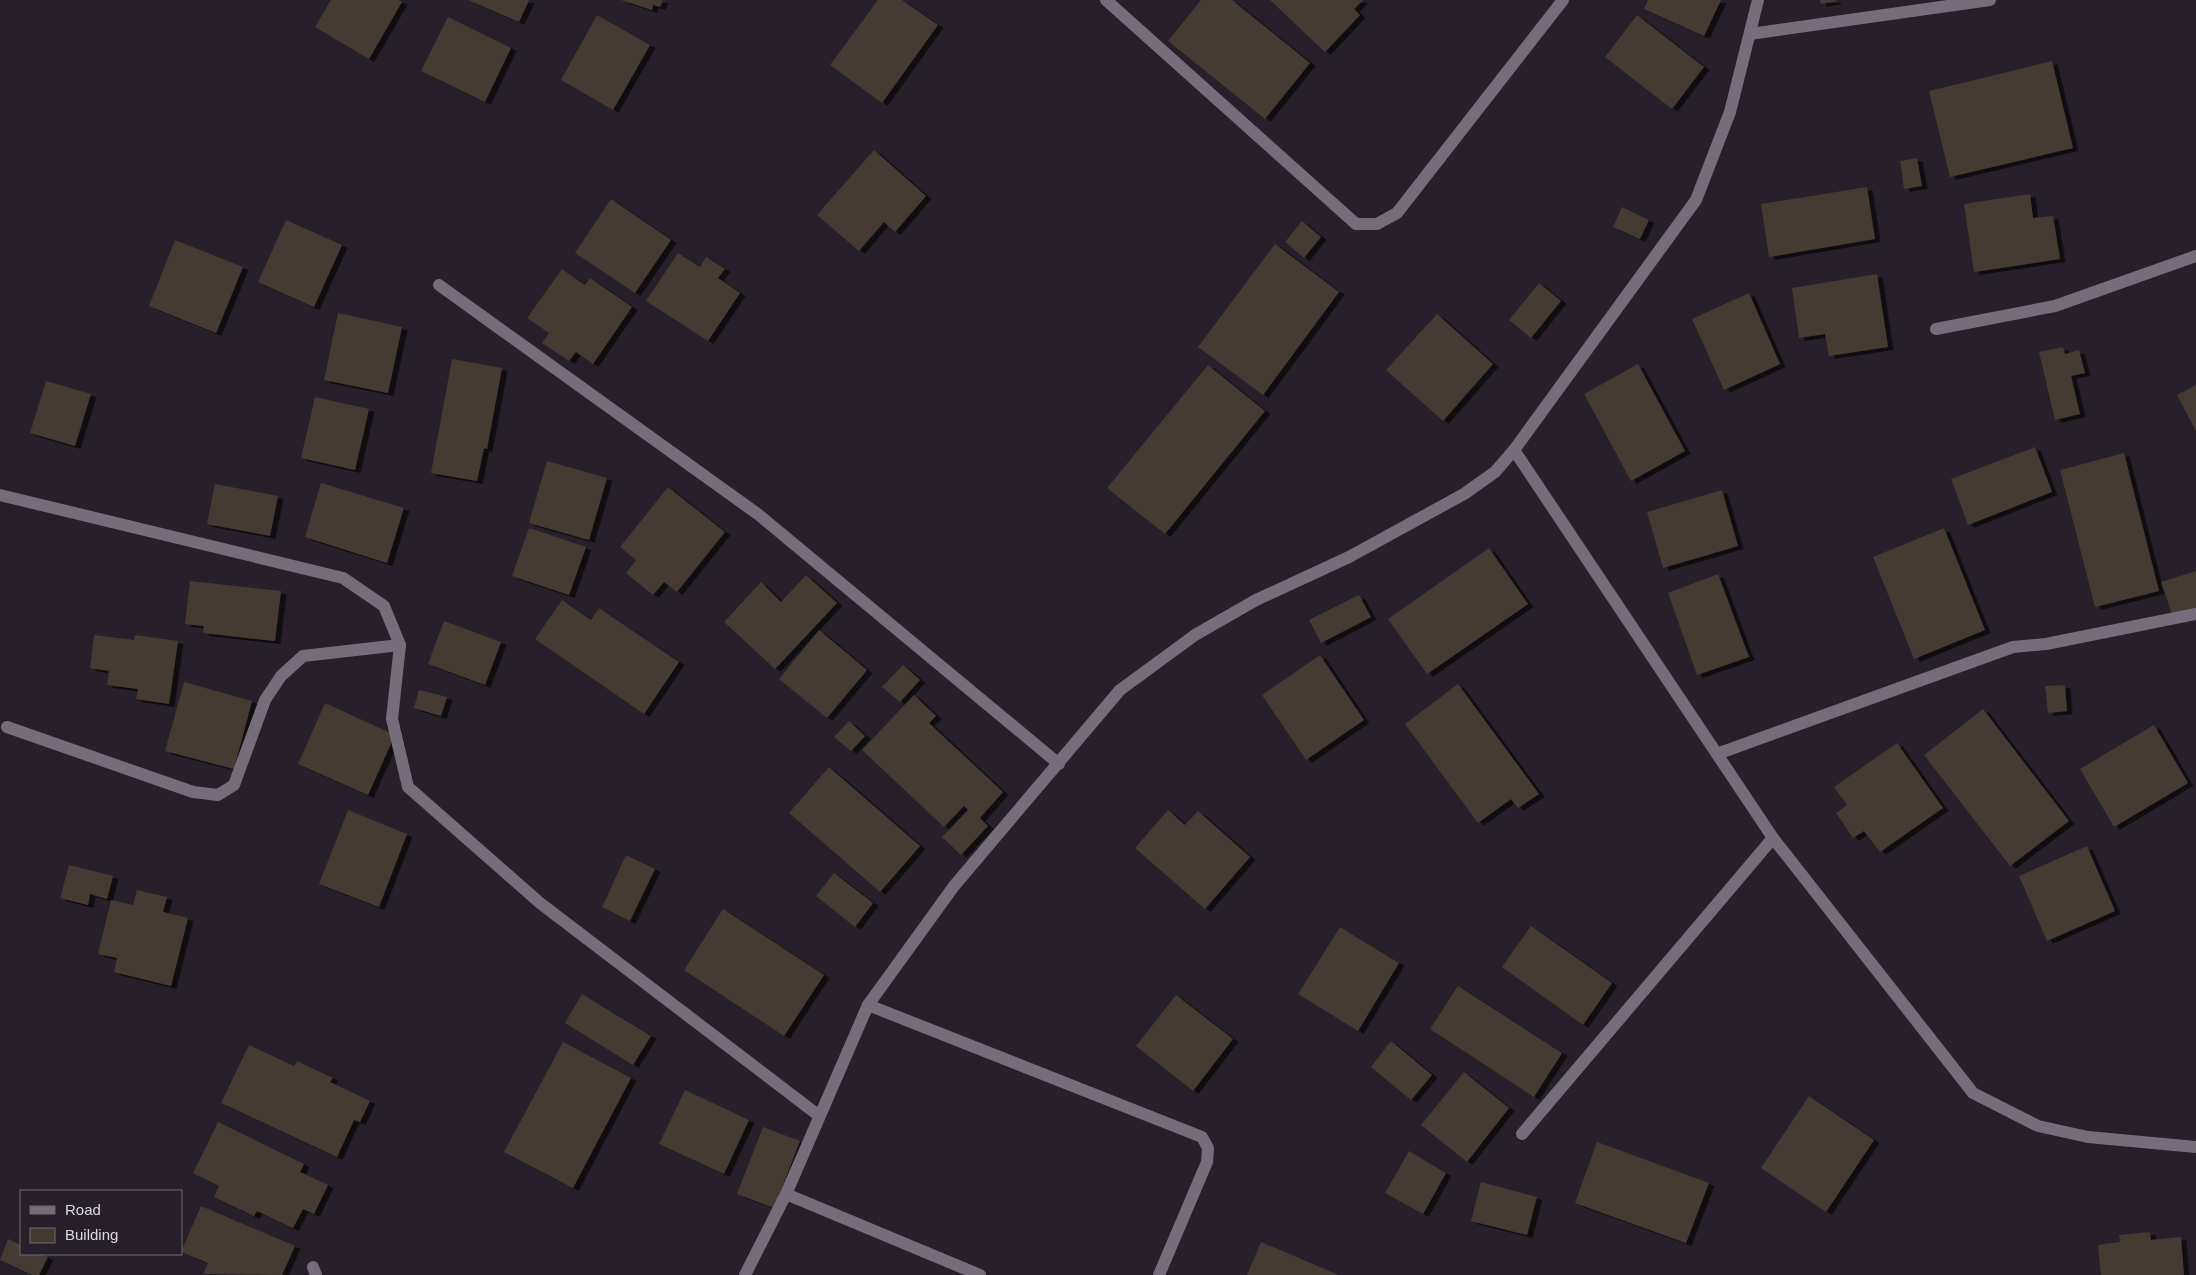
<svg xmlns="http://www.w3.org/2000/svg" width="2196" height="1275" viewBox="0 0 2196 1275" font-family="Helvetica,sans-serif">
	<defs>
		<filter id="shadow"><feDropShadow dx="5.5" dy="3" stdDeviation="0" flood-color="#0009"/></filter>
	</defs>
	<rect width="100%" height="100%" fill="#27202b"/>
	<g fill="#443a31" filter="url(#shadow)">
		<path d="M331,0H399L402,2L369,59L315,27Z"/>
		<path d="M468,0H529L519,22Z"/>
		<path d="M621,0H663L660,7L653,5L652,10Z"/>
		<path d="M878,0H902L938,25L882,103L830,65Z"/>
		<path d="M1201,0H1232L1310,63L1265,119L1168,41Z"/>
		<path d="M1270,0H1363L1354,9L1360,15L1325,52Z"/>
		<path d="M1648,0H1721L1704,36L1644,9Z"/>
		<path d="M1820,0H1836V1L1821,4Z"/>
		<path d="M597,15L650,45L613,110L561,80Z"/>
		<path d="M1637,15L1704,67L1672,109L1605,57Z"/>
		<path d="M448,17L511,48L485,102L421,71Z"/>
		<path d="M2052,61L2073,148L1950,177L1929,91Z"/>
		<path d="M874,150L926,196L895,232L884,222L859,251L817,215Z"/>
		<path d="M1917,158L1922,186L1904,189L1900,161Z"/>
		<path d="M1867,187L1875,239L1769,257L1761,204Z"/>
		<path d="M2030,194L2033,218L2053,216L2060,259L1974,272L1964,204Z"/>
		<path d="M611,199L671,240L635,293L575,253Z"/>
		<path d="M1622,207L1649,220L1640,239L1613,227Z"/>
		<path d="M286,220L342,245L314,307L258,282Z"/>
		<path d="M1302,221L1321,237L1304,258L1285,242Z"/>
		<path d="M175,240L243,267L216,333L149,306Z"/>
		<path d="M1275,244L1339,292L1263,395L1198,347Z"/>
		<path d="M678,253L700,267L706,257L725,269L718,278L740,293L708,341L646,301Z"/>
		<path d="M562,269L585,285L590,278L632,307L593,364L576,352L569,361L542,343L549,333L527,318Z"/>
		<path d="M1877,274L1888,347L1829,356L1825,334L1799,338L1792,288Z"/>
		<path d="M1539,283L1561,301L1531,338L1509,320Z"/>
		<path d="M1749,293L1780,364L1724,390L1692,319Z"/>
		<path d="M338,313L402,327L388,393L324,380Z"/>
		<path d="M1437,314L1493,364L1443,421L1386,370Z"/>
		<path d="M2063,347L2065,354L2079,350L2085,373L2071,376L2080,414L2055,420L2039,352Z"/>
		<path d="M452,359L502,368L487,449L484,448L477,481L431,473Z"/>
		<path d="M1638,364L1685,451L1631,481L1584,394Z"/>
		<path d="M1208,365L1265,411L1165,534L1107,488Z"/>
		<path d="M46,381L91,394L75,446L30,433Z"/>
		<path d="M2196,385V431L2177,395Z"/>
		<path d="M315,397L369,409L355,470L301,458Z"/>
		<path d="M2035,447L2052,492L1968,525L1951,479Z"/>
		<path d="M2124,453L2159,591L2095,607L2060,470Z"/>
		<path d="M547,461L607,478L589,540L529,523Z"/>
		<path d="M321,483L404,508L387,563L305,537Z"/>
		<path d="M215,484L278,496L270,536L207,524Z"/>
		<path d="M668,487L725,532L677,592L664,582L653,595L626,573L636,560L620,547Z"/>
		<path d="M1722,490L1738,546L1663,568L1647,512Z"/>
		<path d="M529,528L586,547L569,595L512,576Z"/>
		<path d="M1944,528L1985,630L1914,659L1873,557Z"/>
		<path d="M1489,548L1528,604L1427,674L1388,619Z"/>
		<path d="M2196,571V609L2173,617L2161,582Z"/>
		<path d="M1718,574L1749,657L1697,675L1668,593Z"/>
		<path d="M806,575L837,603L775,669L724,622L761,582L781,602Z"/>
		<path d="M190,581L281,591L275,641L203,633L204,626L185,624Z"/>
		<path d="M1359,595L1371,617L1321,643L1309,620Z"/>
		<path d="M562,600L591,620L599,608L679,662L644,714L535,639Z"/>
		<path d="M444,621L501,642L485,685L428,664Z"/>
		<path d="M819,630L867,670L827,718L779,679Z"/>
		<path d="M94,635L134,640L135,635L178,641L169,704L136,699L138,689L107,685L109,671L90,668Z"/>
		<path d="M1320,655L1364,720L1306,760L1262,695Z"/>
		<path d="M903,665L920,680L900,702L882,687Z"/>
		<path d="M184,682L252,701L234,769L165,751Z"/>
		<path d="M1458,684L1539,794L1518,808L1511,799L1478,823L1405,724Z"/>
		<path d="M2065,685L2067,711L2048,713L2045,686Z"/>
		<path d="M419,690L447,697L441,716L414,708Z"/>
		<path d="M914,695L936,716L929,723L1003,792L980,818L988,826L961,855L942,837L968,810L964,806L944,827L862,750Z"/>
		<path d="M325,703L395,735L368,795L298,764Z"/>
		<path d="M1983,709L2069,821L2010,866L1924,755Z"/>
		<path d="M849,721L865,736L851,751L834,737Z"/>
		<path d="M2154,725L2188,783L2114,827L2080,769Z"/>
		<path d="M1897,743L1943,808L1880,852L1864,831L1853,838L1836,813L1847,805L1834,787Z"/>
		<path d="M829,767L920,846L880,892L789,813Z"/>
		<path d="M348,810L407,834L379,907L319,884Z"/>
		<path d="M1168,810L1185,825L1198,811L1250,857L1205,909L1135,848Z"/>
		<path d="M2087,846L2115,911L2047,941L2019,876Z"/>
		<path d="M626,855L655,869L630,921L602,907Z"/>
		<path d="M69,865L113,876L107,899L90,894L88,905L60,898Z"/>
		<path d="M834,873L873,903L855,927L816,896Z"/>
		<path d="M137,890L167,897L163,912L188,918L171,986L114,972L117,958L98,954L111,900L133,905Z"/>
		<path d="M723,909L824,975L784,1036L684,970Z"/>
		<path d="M1531,926L1612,983L1583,1025L1502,967Z"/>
		<path d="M1340,927L1399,963L1358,1031L1298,994Z"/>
		<path d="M1458,986L1562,1053L1534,1097L1430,1029Z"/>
		<path d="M582,994L651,1036L633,1065L565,1023Z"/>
		<path d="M1176,995L1233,1039L1193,1091L1136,1046Z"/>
		<path d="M1391,1041L1432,1075L1411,1100L1371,1067Z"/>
		<path d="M563,1042L631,1078L573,1188L504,1152Z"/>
		<path d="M249,1045L294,1066L297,1061L333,1078L330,1082L370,1101L360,1122L354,1120L337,1157L221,1103Z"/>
		<path d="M1464,1072L1509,1108L1467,1162L1421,1125Z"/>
		<path d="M685,1090L749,1120L724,1174L659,1144Z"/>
		<path d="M1809,1096L1874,1140L1826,1212L1761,1168Z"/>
		<path d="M218,1122L304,1164L300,1172L328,1185L314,1214L303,1209L293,1228L257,1211L254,1216L214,1197L219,1186L193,1173Z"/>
		<path d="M763,1127L800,1141L774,1208L737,1194Z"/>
		<path d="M1597,1142L1709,1183L1686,1243L1575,1203Z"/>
		<path d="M1409,1151L1446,1173L1423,1214L1385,1193Z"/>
		<path d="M1481,1182L1537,1197L1527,1235L1471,1221Z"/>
		<path d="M201,1206L295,1246L282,1275L203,1274L208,1263L181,1252Z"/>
		<path d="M2150,1232L2151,1240L2181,1237L2184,1275H2101L2098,1245L2120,1242L2119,1235Z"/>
		<path d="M8,1239L21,1245V1254H41L48,1257L39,1275H32L0,1260Z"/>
		<path d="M1261,1242L1339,1275H1247Z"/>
	</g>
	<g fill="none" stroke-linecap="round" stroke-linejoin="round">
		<g stroke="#756d7a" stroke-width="12">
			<path d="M1106,0L1356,224H1377L1397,213L1563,0"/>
			<path d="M1750,34L1990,0"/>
			<path d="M439,285L759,515L1059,764"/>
			<path d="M1936,329L2055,306L2196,256"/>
			<path d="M1514,450L1773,838L1973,1093L2038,1126L2088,1137L2196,1147"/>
			<path d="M0,495L343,578L384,606L400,645L392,719L408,787L540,903L818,1115"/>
			<path d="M7,727L193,792L218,795L234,785L265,700L281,676L303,656L400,645"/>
			<path d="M1717,754L2013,647L2046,644L2196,614"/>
			<path d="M868,1005L1202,1137L1208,1148L1207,1162L1159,1275"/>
			<path d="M1522,1134L1773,838"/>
			<path d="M786,1194L980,1275"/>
			<path d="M313,1267L316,1275"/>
			<path d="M745,1275L786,1194L868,1005L954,886L1120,690L1195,635L1256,600L1349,557L1464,494L1495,472L1514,450L1696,200L1730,112L1758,0"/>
		</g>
	</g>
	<rect x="20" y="1190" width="162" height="65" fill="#27202b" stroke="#706a73"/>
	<rect x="30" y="1206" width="25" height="8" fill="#756d7a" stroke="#706a73"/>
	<text x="65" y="1215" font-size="15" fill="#ded9e0">Road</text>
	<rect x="30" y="1228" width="25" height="15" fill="#443a31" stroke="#706a73"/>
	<text x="65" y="1240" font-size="15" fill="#ded9e0">Building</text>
</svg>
